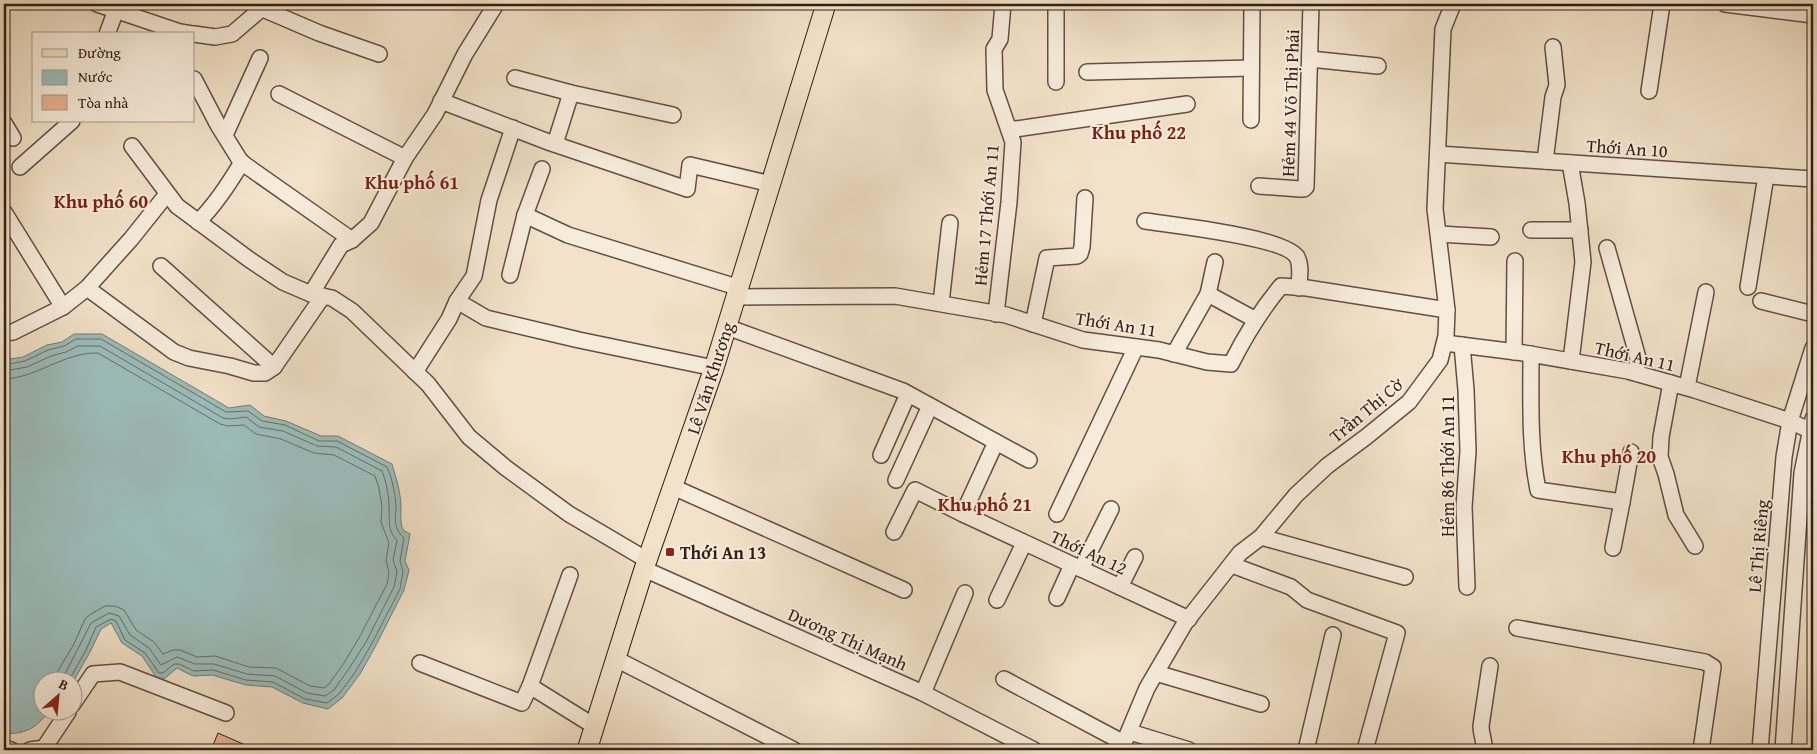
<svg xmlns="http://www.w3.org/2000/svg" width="1817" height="754" viewBox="0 0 1817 754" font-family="'Gentium Book Plus',serif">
	<rect width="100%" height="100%" fill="#f2e2c9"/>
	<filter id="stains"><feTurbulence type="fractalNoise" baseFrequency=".004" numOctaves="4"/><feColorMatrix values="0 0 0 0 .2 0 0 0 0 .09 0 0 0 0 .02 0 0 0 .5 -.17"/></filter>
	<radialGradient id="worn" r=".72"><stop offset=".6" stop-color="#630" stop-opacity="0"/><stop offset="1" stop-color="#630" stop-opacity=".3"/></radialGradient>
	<path fill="#9cbdbb" stroke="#727d79" d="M74,334H102L229,408L250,405L264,416L286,421L321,436H338L392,464C396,478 401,493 401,507C401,516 400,521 403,530L410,534L405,561L409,570L404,590L375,647L360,674L342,698L328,709L303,703L272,687L246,685L212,675L193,676L177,668L164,679L156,677L142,656L122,643L111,623L101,629L90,652L73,682H42V712H49C34,729 28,733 4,734V360L23,357L47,345L62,342Z"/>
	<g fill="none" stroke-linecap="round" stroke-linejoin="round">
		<g stroke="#676e69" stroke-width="1">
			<path d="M4,365L25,361L48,350L64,346L76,339H101L226,412L248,411L262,421L285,425L319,441H337L387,467C392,478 395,493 396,505C396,519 392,527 404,538L400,561L403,571L400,589L371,645L356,671L339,694L327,703L305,699L273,682L246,680L213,670L194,671L179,664H174L163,673H159L145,653L125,640L116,621L111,619L96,627L86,650L68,682"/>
			<path d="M4,371L27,367L51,356L66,352L78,346H100L223,418L230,419L246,417L259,427L283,431L317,446L336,447L382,471C386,481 389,495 389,507C390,521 387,529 397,541L393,560L397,572L394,587L366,642L350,667L334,690L325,696L307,693L275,676L247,674L214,664H195L177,657L161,665L149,648L130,635L119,616L109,613L91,623L61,682"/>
			<path d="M4,379C37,378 64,352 98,353L220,424L228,426L244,425L256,434L281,439L314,453L334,455L375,476L379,488L382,507L381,522L389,543L386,560L389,573L387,584L359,638L344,663L329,684L324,688L310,686L276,668L249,667L215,656L197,657L180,650H173L163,654L154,642L136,630L124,610L115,606H105L91,614L85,619L74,644L56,674L54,682"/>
		</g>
	</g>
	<path fill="#e9b392" stroke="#321e17" d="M218,733L257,750H211Z"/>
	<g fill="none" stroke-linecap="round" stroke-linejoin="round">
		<defs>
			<g id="minor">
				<path d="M97,4L180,32L192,34"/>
				<path d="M1056,4V82"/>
				<path d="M1725,4L1813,15"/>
				<path d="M263,9L319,33L379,54"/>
				<path d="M107,34L116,10"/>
				<path d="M194,34L215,37L232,34L267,4"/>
				<path d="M1310,59L1378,66"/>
				<path d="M1087,72L1251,68"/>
				<path d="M515,78L571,93"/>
				<path d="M194,79L218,125L241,162L352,240"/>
				<path d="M1649,91L1662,4"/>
				<path d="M279,94L405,158"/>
				<path d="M441,101L551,143L687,189L690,165L771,184"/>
				<path d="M1251,120L1252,4"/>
				<path d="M4,123L13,138"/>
				<path d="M1009,130L1187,104"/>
				<path d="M225,135L260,58"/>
				<path d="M555,144L571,93L673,115"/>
				<path d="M132,146L177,206L250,260L283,282L311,294L332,298L352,311L428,384L469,437L506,468L569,514L647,560"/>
				<path d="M1438,154L1813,179"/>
				<path d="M1545,161L1553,97L1557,85L1553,47"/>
				<path d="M1570,163L1577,203L1583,262L1571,361"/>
				<path d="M20,167L72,121"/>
				<path d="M1259,186L1300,189H1304L1306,187L1311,4"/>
				<path d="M4,212L63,307"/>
				<path d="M525,215L568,235L740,288"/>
				<path d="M1145,221C1171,225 1285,237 1297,257C1302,266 1299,278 1299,288"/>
				<path d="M198,222C216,204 229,184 242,162"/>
				<path d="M1531,230H1580"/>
				<path d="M1439,234L1491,237"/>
				<path d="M1607,248L1638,358L1636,373"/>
				<path d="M161,266L274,367L323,296"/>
				<path d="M510,275L525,215L542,169"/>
				<path d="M1748,287L1766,176"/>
				<path d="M87,288L174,352L189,358L230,366L254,373H265L274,367"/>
				<path d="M311,294L341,245L352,240L371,223L405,158L435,114L465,54L496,4"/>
				<path d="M1208,294L1256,320"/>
				<path d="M737,297L895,296L1006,315L1083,340L1159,350L1207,362L1231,364C1245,336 1261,310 1281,286L1307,288L1447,310"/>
				<path d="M457,301L486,318L579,340L714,368"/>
				<path d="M1761,301L1813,314"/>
				<path d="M941,303L950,223"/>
				<path d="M996,314L1009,202L1013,142L995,90L994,49L1000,39L1003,4"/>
				<path d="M1033,324L1047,258L1077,256L1080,254L1082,247L1085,198"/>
				<path d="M727,327L903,391L1029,460"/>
				<path d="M4,333L13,332L63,307L87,288L131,239L167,194"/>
				<path d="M1445,343L1524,353L1628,371L1695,390L1790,421L1813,432"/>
				<path d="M1462,345L1466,390L1468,451L1464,507L1467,587"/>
				<path d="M1514,352L1515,261"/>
				<path d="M1174,354L1208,294L1215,262"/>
				<path d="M1531,354C1531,399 1529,445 1538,490L1622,502L1613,548"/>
				<path d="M415,372L449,319L457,301L474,276L489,200L513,128"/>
				<path d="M1671,383L1661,437L1660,457L1666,474L1676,515L1695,546"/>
				<path d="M1687,387L1706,292"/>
				<path d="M996,442L963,514L1189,619"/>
				<path d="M881,455L908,394"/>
				<path d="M896,480L930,406"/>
				<path d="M673,487L904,590"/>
				<path d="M1622,502L1631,452"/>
				<path d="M1057,514L1136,347"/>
				<path d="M894,532L915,490L963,514"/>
				<path d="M1261,537L1405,577"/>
				<path d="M1232,565L1291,587L1307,600L1397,633L1365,750"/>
				<path d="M644,569L923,693L1034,750"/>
				<path d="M1081,569L1111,509"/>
				<path d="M570,575L530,686L594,726"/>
				<path d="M1120,587L1135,557"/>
				<path d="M1057,598L1072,565"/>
				<path d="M997,600L1024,543"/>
				<path d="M1517,628L1705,662L1713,667L1701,750"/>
				<path d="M616,659L794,750"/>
				<path d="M420,663L522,703L530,686"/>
				<path d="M1156,673L1261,704"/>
				<path d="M1004,679L1124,743"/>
				<path d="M923,693L965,593"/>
				<path d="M72,705L93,674L120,672L226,713"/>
				<path d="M1130,732L1189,750"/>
				<path d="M4,748L11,750"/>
				<path d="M30,750L44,748L68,712"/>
				<path d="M1121,750L1147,688L1185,623L1240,553L1261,537L1296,495L1327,466L1366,437L1409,402L1440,360L1446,336L1447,310L1435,209L1443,29L1453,4"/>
				<path d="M1306,750L1333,635"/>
				<path d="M1484,750C1485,741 1481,735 1481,726L1490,666"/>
				<path d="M1760,750L1784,457L1790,421L1813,348"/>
				<path d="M1783,750L1802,473L1813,419"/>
			</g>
			<path id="major" d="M587,750L644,569L714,368L826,4"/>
		</defs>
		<use href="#minor" stroke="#624f44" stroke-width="18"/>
		<use href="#major" stroke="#321e17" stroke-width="21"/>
		<use href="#minor" stroke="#f7ecdc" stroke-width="15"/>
		<use href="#major" stroke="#f2e2c9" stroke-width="19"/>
	</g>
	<rect fill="#8f2418" stroke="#f7ecdc" stroke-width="2" x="665" y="547" width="10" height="10" rx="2.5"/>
	<g text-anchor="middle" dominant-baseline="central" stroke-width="4" stroke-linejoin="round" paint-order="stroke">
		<g font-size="18" fill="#321e17" stroke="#f7ecdc">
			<text transform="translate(1290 103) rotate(-88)">Hẻm 44 Võ Thị Phải</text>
			<text transform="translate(1627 148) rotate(4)">Thới An 10</text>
			<text transform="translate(986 215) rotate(-85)">Hẻm 17 Thới An 11</text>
			<text transform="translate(1116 324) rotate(9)">Thới An 11</text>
			<text transform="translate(1635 356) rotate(13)">Thới An 11</text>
			<text transform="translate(710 378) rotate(-72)">Lê Văn Khương</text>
			<text transform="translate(1366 410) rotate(-40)">Trần Thị Cờ</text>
			<text transform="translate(1447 466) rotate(-90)">Hẻm 86 Thới An 11</text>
			<text transform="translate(1758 546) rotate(-85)">Lê Thị Riêng</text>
			<text transform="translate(1089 552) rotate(25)">Thới An 12</text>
			<text transform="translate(848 639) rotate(24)">Dương Thị Mạnh</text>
		</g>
		<g font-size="18" font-weight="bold" fill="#321e17" stroke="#f7ecdc" text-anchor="start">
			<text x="680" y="552">Thới An 13</text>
		</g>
		<g font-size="19" font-weight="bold" fill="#7a1f14" stroke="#f7ecdc">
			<text x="1139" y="132">Khu phố 22</text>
			<text x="412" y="182">Khu phố 61</text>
			<text x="101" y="201">Khu phố 60</text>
			<text x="1609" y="456">Khu phố 20</text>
			<text x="985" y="504">Khu phố 21</text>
		</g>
	</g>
	<rect width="1817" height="754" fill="none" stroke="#f2e2c9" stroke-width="20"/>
	<rect x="5" y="5" width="1807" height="744" fill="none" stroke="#321e17" stroke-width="2.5"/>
	<rect x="10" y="10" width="1797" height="734" fill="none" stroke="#321e17"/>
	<rect x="32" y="32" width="162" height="90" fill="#f7ecdc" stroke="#a89a8d"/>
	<rect x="42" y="49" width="25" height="8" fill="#f2e2c9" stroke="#a89a8d"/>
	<text x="78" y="58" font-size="15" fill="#321e17">Đường</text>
	<rect x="42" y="70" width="25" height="15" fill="#9cbdbb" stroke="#a89a8d"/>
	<text x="78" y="82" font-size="15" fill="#321e17">Nước</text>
	<rect x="42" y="95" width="25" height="15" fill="#e9b392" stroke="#a89a8d"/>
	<text x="78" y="108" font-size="15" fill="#321e17">Tòa nhà</text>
	<g transform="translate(58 696) rotate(27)"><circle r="24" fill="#f7ecdc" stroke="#a89a8d"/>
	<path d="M0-4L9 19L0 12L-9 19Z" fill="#8f2418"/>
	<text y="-8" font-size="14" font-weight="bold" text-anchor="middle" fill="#321e17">B</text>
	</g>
	<rect width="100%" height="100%" filter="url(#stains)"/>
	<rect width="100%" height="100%" fill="url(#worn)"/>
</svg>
